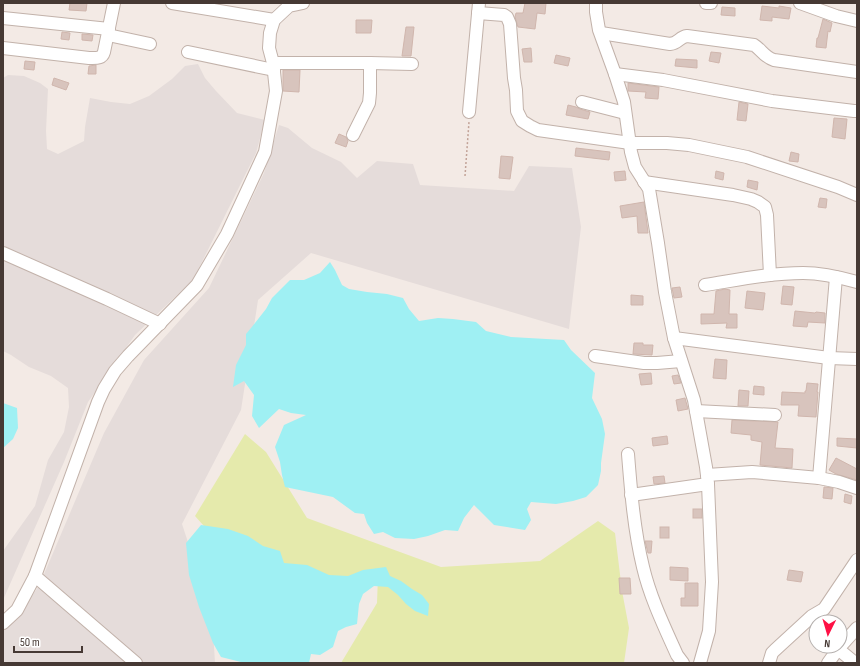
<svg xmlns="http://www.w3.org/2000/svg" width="860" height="666" viewBox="0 0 860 666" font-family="'Sofia Sans Condensed',sans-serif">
	<rect width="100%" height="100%" fill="#f3eae5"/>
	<g fill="#e5dcda">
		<path d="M198,64L205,78L216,91L237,113L265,120L256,153L193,280L135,335L88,402L64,462L3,600V551L35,506L48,460L64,432L69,407L68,388L51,376L29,367L11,355L3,351V78L8,75L24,76L40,83L48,89L46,131L47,149L58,154L84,141L85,127L90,98L111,102L130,104L149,96L172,79L185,66Z"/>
		<path d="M279,125L288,128L312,148L341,162L357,178L377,161L413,164L420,185L514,191L529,166L572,168L581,227L569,329L311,253L258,300L241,410L182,524L212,615L215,663H3V628L13,622L39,586L104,433L144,360L209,288L264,173Z"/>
	</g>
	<path fill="#e5eaac" d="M245,434L266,452L307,518L441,567L540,561L598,521L615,533L622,591L629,628L624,663H341L377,603L378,576L334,584L212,535L195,516Z"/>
	<g fill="#9ff0f3">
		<path d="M330,262L335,270L342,285L349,289L367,292L387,294L403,298L409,309L419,321L438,318L453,319L476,322L486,331L511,337L564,340L571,350L595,373L592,398L602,419L605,434L601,463V471L598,485L586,497L573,501L556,504L531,502L527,509L531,520L525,530L494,525L474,505L464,518L458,531L445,530L428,536L414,539L395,538L383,532L374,534L367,523L364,514L355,513L333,497L285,487L282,475L280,462L275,447L284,425L306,415L291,413L279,409L259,428L252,416L254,395L244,381L233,387L236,365L246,345V334L251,328L266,309L272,298L290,280H304L320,273Z"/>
		<path d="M3,403L17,408L18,428L13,439L3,448Z"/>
		<path d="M201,525L228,529L248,536L263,546L280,551L284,563L307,565L329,575L348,576L363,570L386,567L390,576L401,581L412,589L422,595L429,604L428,616L415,611L406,604L398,595L388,587L374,586L363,594L359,604L357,624L346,627L338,631L333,647L320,655L311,654L309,663H245L221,657L213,643L199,607L189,575L186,543Z"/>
	</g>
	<g fill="#d8c4bd" stroke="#d0b6ad">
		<path d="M70,3H87L86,11L69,10Z"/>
		<path d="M525,3H546L545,14L537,13L535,29L518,27L515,17L516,13H523Z"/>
		<path d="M762,6L779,8V6L791,8L789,19L772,17V21L760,20Z"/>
		<path d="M722,7L735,8V16L721,15Z"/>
		<path d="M823,19L832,23L830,32L828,31L826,48L816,47L817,38H818Z"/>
		<path d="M356,20H372L371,33H356Z"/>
		<path d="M406,27H414L411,56H402Z"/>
		<path d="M62,32L70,33L69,40L61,39Z"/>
		<path d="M82,34L93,35L92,41L82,40Z"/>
		<path d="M531,48L532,62H524L522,49Z"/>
		<path d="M711,52L721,53L719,63L709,61Z"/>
		<path d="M556,55L570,58L568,66L554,63Z"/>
		<path d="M676,59L697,60V68L675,66Z"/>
		<path d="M25,61L35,62L34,70L24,69Z"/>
		<path d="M96,65V74H88L89,66Z"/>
		<path d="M283,70H300L299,92L283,91Z"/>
		<path d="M54,78L69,83L66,90L52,85Z"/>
		<path d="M628,83L659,87L658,99L645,98L646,92L628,91Z"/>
		<path d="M739,102L748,104L746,121L737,120Z"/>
		<path d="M568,105L576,107L580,109L590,112L588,119L566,115Z"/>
		<path d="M834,118L847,119L845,139L832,137Z"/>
		<path d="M339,134L346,137L348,141L346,147L335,143Z"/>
		<path d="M576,148L610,152L609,160L575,156Z"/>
		<path d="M791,152L799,154L798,162L789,161Z"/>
		<path d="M501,156L513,157L510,179L499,178Z"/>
		<path d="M625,171L626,180L615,181L614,172Z"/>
		<path d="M716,171L724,173L723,180L715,178Z"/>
		<path d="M748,180L758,182L757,190L747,187Z"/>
		<path d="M820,198L827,199L826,208L818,207Z"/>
		<path d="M644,202L647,225L648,233H638L637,216L622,218L620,206Z"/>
		<path d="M783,286L794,287L792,305L781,304Z"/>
		<path d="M680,287L682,297L674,298L672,288Z"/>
		<path d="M725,289L730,290L729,314H737V328H726L727,323L701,324V314H714L716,291Z"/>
		<path d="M747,291L765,293L763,310L745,308Z"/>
		<path d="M631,295L643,296V305H631Z"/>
		<path d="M795,311L815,313L816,312L825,313V323L808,322L807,327L793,326Z"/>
		<path d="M634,343H643V345H653L652,355L633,354Z"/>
		<path d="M715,359L727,360L726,379L713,378Z"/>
		<path d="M651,373L652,384L641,385L639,374Z"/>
		<path d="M678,375L681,383L674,384L672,376Z"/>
		<path d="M807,383L818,384L817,392H818L816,417L798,416L799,405H781L782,392L805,393V391H806Z"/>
		<path d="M754,386L764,387V395L753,394Z"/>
		<path d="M739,390L749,391L748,406H738Z"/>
		<path d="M685,398L688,409L678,411L676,400Z"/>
		<path d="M732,420L778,422L775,448L793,449L792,468L760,465L762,442L751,440V435L731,433Z"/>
		<path d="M667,436L668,444L653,446L652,438Z"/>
		<path d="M837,438L857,439V448L837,446Z"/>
		<path d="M836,458L857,469V480L836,474L829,470Z"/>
		<path d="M664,476L665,483L654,484L653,477Z"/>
		<path d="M824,487L833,488L832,499L823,498Z"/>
		<path d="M845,494L852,496L851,504L844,502Z"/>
		<rect x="693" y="509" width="9" height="9"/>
		<rect x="660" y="527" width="9" height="11"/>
		<path d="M645,541H652L651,553H648Z"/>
		<path d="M670,567L688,568V581L670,580Z"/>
		<path d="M789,570L803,572L801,582L787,580Z"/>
		<path d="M619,578H630L631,594H620Z"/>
		<path d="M685,583H698V606H681V598H685Z"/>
	</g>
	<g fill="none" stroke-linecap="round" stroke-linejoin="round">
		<defs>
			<g id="minor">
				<path d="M172,3L274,20"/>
				<path d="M596,3V12L599,30L615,74L624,102L631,152L635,167L649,189L658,243L665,292L674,338L694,400L706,467L708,484L712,582L709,631L700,663"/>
				<path d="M706,3H711"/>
				<path d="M800,3L836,16L857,21"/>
				<path d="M478,13L504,15L507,17L510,24L514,78L516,90L517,111L522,121L530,126L538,130L630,143H667L689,145L747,157L838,187L857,195"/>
				<path d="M3,18L109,29"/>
				<path d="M601,33L670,44C679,43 679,37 687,36L754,45C762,50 764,57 774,60L857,72"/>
				<path d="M108,35L150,44"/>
				<path d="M3,48L89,58C96,58 102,59 104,52L114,3"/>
				<path d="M188,52L274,70"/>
				<path d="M273,63H370L412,64"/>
				<path d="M615,74L663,80L772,101L854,111H857"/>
				<path d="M582,102L625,113"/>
				<path d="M469,112L479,3"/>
				<path d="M353,135L369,103L370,93V63"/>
				<path d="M644,182L733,195L751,199L758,202L765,207L767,215L770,275"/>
				<path d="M3,253L107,299L160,324"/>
				<path d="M705,285C737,280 770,273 803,273C821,273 839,277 857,282"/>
				<path d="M674,338L829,358L857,359"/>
				<path d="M595,356L644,363H657L681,361"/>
				<path d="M696,411L775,415"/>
				<path d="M628,454C631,492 634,530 643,567C650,597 664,626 677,655L683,663"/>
				<path d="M707,475L752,472L819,478L839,482L857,488"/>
				<path d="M819,478L836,277"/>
				<path d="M631,495L708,484"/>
				<path d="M35,576L136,663"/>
				<path d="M3,623L17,610L35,576L98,402L104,389L115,371L128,356L197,285L227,234L265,152L276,91L273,63L269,48L270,33L274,20L289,6L303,3"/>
				<path d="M838,649L855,663"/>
				<path d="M769,663L772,653L775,650L812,616L824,609L857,560"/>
				<path d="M828,663L838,649L857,628"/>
			</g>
		</defs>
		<use href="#minor" stroke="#c2b2aa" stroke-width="14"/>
		<path stroke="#c2a398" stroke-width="1.5" stroke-dasharray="2 2" stroke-linecap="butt" d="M465,176L469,122"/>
		<use href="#minor" stroke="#fff" stroke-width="12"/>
	</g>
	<rect width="860" height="666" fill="none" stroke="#463934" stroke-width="8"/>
	<g transform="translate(828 634) rotate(185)"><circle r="19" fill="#ffffff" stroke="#b5b0ae"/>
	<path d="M0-3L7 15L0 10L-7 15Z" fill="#ff1145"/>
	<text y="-6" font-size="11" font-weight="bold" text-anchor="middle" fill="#463934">N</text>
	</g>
	<path d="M14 646v6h68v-6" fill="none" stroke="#463934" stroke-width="2"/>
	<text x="20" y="646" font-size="12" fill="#463934" stroke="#ffffff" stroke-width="3" paint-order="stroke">50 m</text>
</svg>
